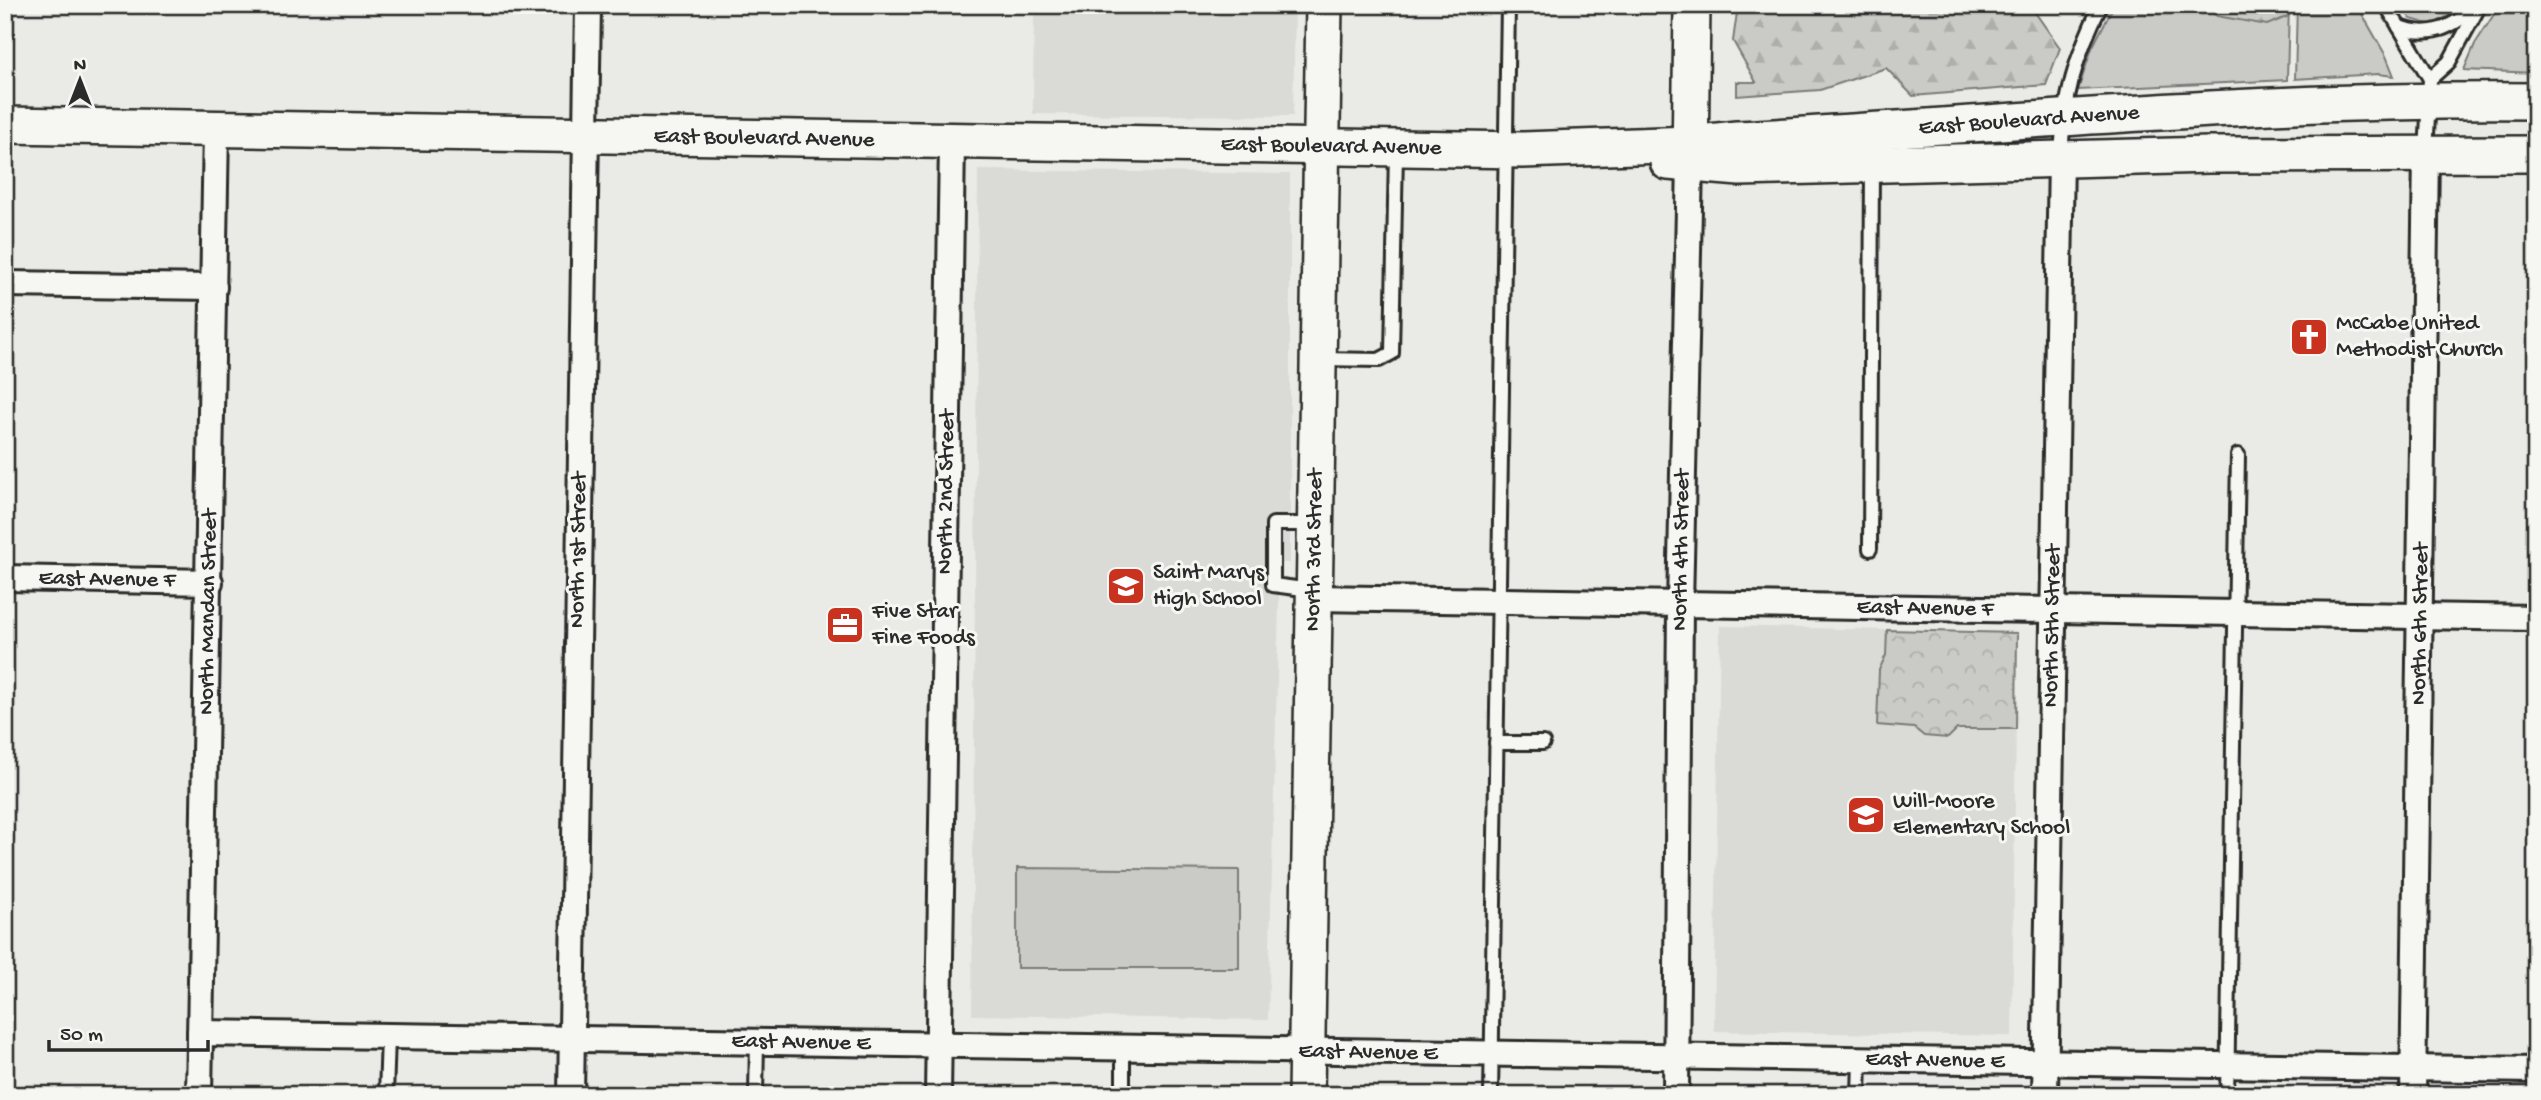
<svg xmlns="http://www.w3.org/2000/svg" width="2541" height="1100" viewBox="0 0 2541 1100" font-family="'Gochi Hand',sans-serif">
	<defs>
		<pattern id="forest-firs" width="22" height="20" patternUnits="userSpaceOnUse" patternTransform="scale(1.75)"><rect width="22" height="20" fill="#cacac7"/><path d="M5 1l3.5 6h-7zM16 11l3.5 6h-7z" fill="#aeaeab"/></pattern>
		<pattern id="park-crowns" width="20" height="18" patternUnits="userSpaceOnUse" patternTransform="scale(1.75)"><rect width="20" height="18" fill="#cacac7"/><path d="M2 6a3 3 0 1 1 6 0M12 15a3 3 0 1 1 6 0" fill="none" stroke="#aeaeab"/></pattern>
	</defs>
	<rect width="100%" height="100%" fill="#eaeae6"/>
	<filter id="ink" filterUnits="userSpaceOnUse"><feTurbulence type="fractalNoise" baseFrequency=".0143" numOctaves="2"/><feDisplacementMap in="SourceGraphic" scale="14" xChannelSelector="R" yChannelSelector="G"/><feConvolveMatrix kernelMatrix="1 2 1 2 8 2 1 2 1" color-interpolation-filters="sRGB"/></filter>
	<g filter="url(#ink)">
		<g fill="#dadad6">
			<path d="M1034,5H1295L1293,116L1033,114Z"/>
			<path d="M978,170L1290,174V563H1280L1268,1020L972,1015Z"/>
			<path d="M1720,626L2017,633L2012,1036L1714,1031Z"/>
		</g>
		<g fill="#cacac7" stroke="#7a7a79" stroke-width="2">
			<path d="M2114,5H2289L2287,80L2078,90L2092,48Z"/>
			<path d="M2297,5H2357L2386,56L2394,76L2378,74L2295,79Z"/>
			<path d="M2500,5H2536V73L2464,70L2475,44Z"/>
			<path d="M1017,868L1239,870V968H1017Z"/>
		</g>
		<g fill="url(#forest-firs)" stroke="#7a7a79" stroke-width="2">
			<path d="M1738,5H2033L2032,8L2060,48L2046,85L1913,96L1886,68L1820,90L1737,96V82H1756L1733,41Z"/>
			<path d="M2201,5H2289V16L2267,25L2217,16Z"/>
		</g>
		<g fill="url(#park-crowns)" stroke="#7a7a79" stroke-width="2">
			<path d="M2400,5H2458L2453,13L2432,25L2411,19Z"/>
			<path d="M1887,630L2017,633L2016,729H1957L1948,738L1924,736L1914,728L1877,725L1879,670L1886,655Z"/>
		</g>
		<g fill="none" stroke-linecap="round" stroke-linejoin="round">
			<defs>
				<g id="lane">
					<path d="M2386,5L2430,79L2426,153"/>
					<path d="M2399,27C2432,39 2451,27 2478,7"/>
					<path d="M2430,79L2449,62L2480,5"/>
					<path d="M2061,155C2064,99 2075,56 2101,5"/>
					<path d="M1320,359L1379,360L1392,353L1396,152"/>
					<path d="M1870,549L1872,166"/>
					<path d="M1311,590L1273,585V524H1313"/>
					<path d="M1496,743H1543"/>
					<path d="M386,1095L388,1037"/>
					<path d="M756,1095L757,1042"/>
					<path d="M1123,1095V1050"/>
					<path d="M1491,1095L1508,5"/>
					<path d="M1859,1095L1860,1060"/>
					<path d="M2227,1095L2238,455"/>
				</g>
				<g id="street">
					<path d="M5,284L214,287"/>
					<path d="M5,578L210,582"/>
					<path d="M1314,598L2536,618"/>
					<path d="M200,1033L2536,1070"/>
					<path d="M199,1095L216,129"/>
					<path d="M571,1095L588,5"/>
					<path d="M938,1095L952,142"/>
					<path d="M1676,1095L1680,605L1690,164"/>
					<path d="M2045,1095L2061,158"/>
					<path d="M2413,1095L2426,153"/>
				</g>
				<g id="secondary">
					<path d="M5,125L1523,150L1690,144L1737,139C2003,124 2269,98 2536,101"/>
					<path d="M1668,162L1740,168L2209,155L2536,154"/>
					<path d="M1690,164L1692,5"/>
					<path d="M1306,1095L1324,5"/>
				</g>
			</defs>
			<use href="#lane" stroke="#2b2b2b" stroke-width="18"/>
			<use href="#street" stroke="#2b2b2b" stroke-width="30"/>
			<use href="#secondary" stroke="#2b2b2b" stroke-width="40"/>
			<use href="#lane" stroke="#f6f6f2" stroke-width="12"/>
			<use href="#street" stroke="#f6f6f2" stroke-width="24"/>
			<use href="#secondary" stroke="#f6f6f2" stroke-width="35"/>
		</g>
	</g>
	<defs>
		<symbol id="church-square" viewBox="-11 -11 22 22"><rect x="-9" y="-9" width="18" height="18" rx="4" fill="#c8321e" stroke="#f6f6f2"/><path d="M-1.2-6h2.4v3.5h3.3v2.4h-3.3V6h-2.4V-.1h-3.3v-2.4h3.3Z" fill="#fff"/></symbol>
		<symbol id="school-square" viewBox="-11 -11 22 22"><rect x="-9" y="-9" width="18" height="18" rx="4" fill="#c8321e" stroke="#f6f6f2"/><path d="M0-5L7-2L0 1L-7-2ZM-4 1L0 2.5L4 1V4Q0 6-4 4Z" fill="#fff"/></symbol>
		<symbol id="office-square" viewBox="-11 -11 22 22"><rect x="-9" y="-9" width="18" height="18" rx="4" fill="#c8321e" stroke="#f6f6f2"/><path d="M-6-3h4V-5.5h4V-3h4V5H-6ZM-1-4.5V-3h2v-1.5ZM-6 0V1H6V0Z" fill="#fff"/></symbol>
	</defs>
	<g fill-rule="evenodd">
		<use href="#church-square" x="2287" y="315" width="44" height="44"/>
		<use href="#school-square" x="1104" y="564" width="44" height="44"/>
		<use href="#office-square" x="823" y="603" width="44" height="44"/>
		<use href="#school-square" x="1844" y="793" width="44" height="44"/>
	</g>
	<g text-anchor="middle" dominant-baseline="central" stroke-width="6" stroke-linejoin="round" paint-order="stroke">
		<g font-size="23" fill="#2b2b2b" stroke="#f6f6f2">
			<text transform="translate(2029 121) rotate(-4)">East Boulevard Avenue</text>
			<text transform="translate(764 139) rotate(1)">East Boulevard Avenue</text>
			<text transform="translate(1331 147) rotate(1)">East Boulevard Avenue</text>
			<text transform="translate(947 492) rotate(-89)">North 2nd Street</text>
			<text transform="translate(579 550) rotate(-89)">North 1st Street</text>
			<text transform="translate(1315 550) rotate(-89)">North 3rd Street</text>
			<text transform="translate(1682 550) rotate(-89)">North 4th Street</text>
			<text transform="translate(107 580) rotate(1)">East Avenue F</text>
			<text transform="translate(1925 609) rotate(1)">East Avenue F</text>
			<text transform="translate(209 612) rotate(-89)">North Mandan Street</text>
			<text transform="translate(2421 624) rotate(-89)">North 6th Street</text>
			<text transform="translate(2053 626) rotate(-89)">North 5th Street</text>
			<text transform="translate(801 1043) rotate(1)">East Avenue E</text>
			<text transform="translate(1368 1053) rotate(1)">East Avenue E</text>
			<text transform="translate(1935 1061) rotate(1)">East Avenue E</text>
		</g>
		<g font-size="23" fill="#2b2b2b" stroke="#f6f6f2" text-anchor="start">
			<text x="2336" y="324">McCabe United<tspan x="2336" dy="26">Methodist Church</tspan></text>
			<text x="1153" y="573">Saint Marys<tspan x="1153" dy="26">High School</tspan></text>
			<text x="872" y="612">Five Star<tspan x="872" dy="26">Fine Foods</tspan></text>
			<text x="1893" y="802">Will-Moore<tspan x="1893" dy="26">Elementary School</tspan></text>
		</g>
	</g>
	<rect width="2541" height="1100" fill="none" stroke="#f6f6f2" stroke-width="28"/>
	<rect x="14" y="14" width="2513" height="1072" fill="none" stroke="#2b2b2b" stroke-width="2.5" filter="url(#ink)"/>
	<g transform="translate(80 80)" stroke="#f6f6f2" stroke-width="5" paint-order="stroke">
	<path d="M0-5L12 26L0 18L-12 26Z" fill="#2b2b2b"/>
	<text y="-10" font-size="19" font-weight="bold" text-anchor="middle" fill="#2b2b2b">N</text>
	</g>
	<path d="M49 1040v10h159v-10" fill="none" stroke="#2b2b2b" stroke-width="3.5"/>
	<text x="60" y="1040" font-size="21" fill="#2b2b2b" stroke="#f6f6f2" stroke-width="5" paint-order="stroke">50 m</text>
</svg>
